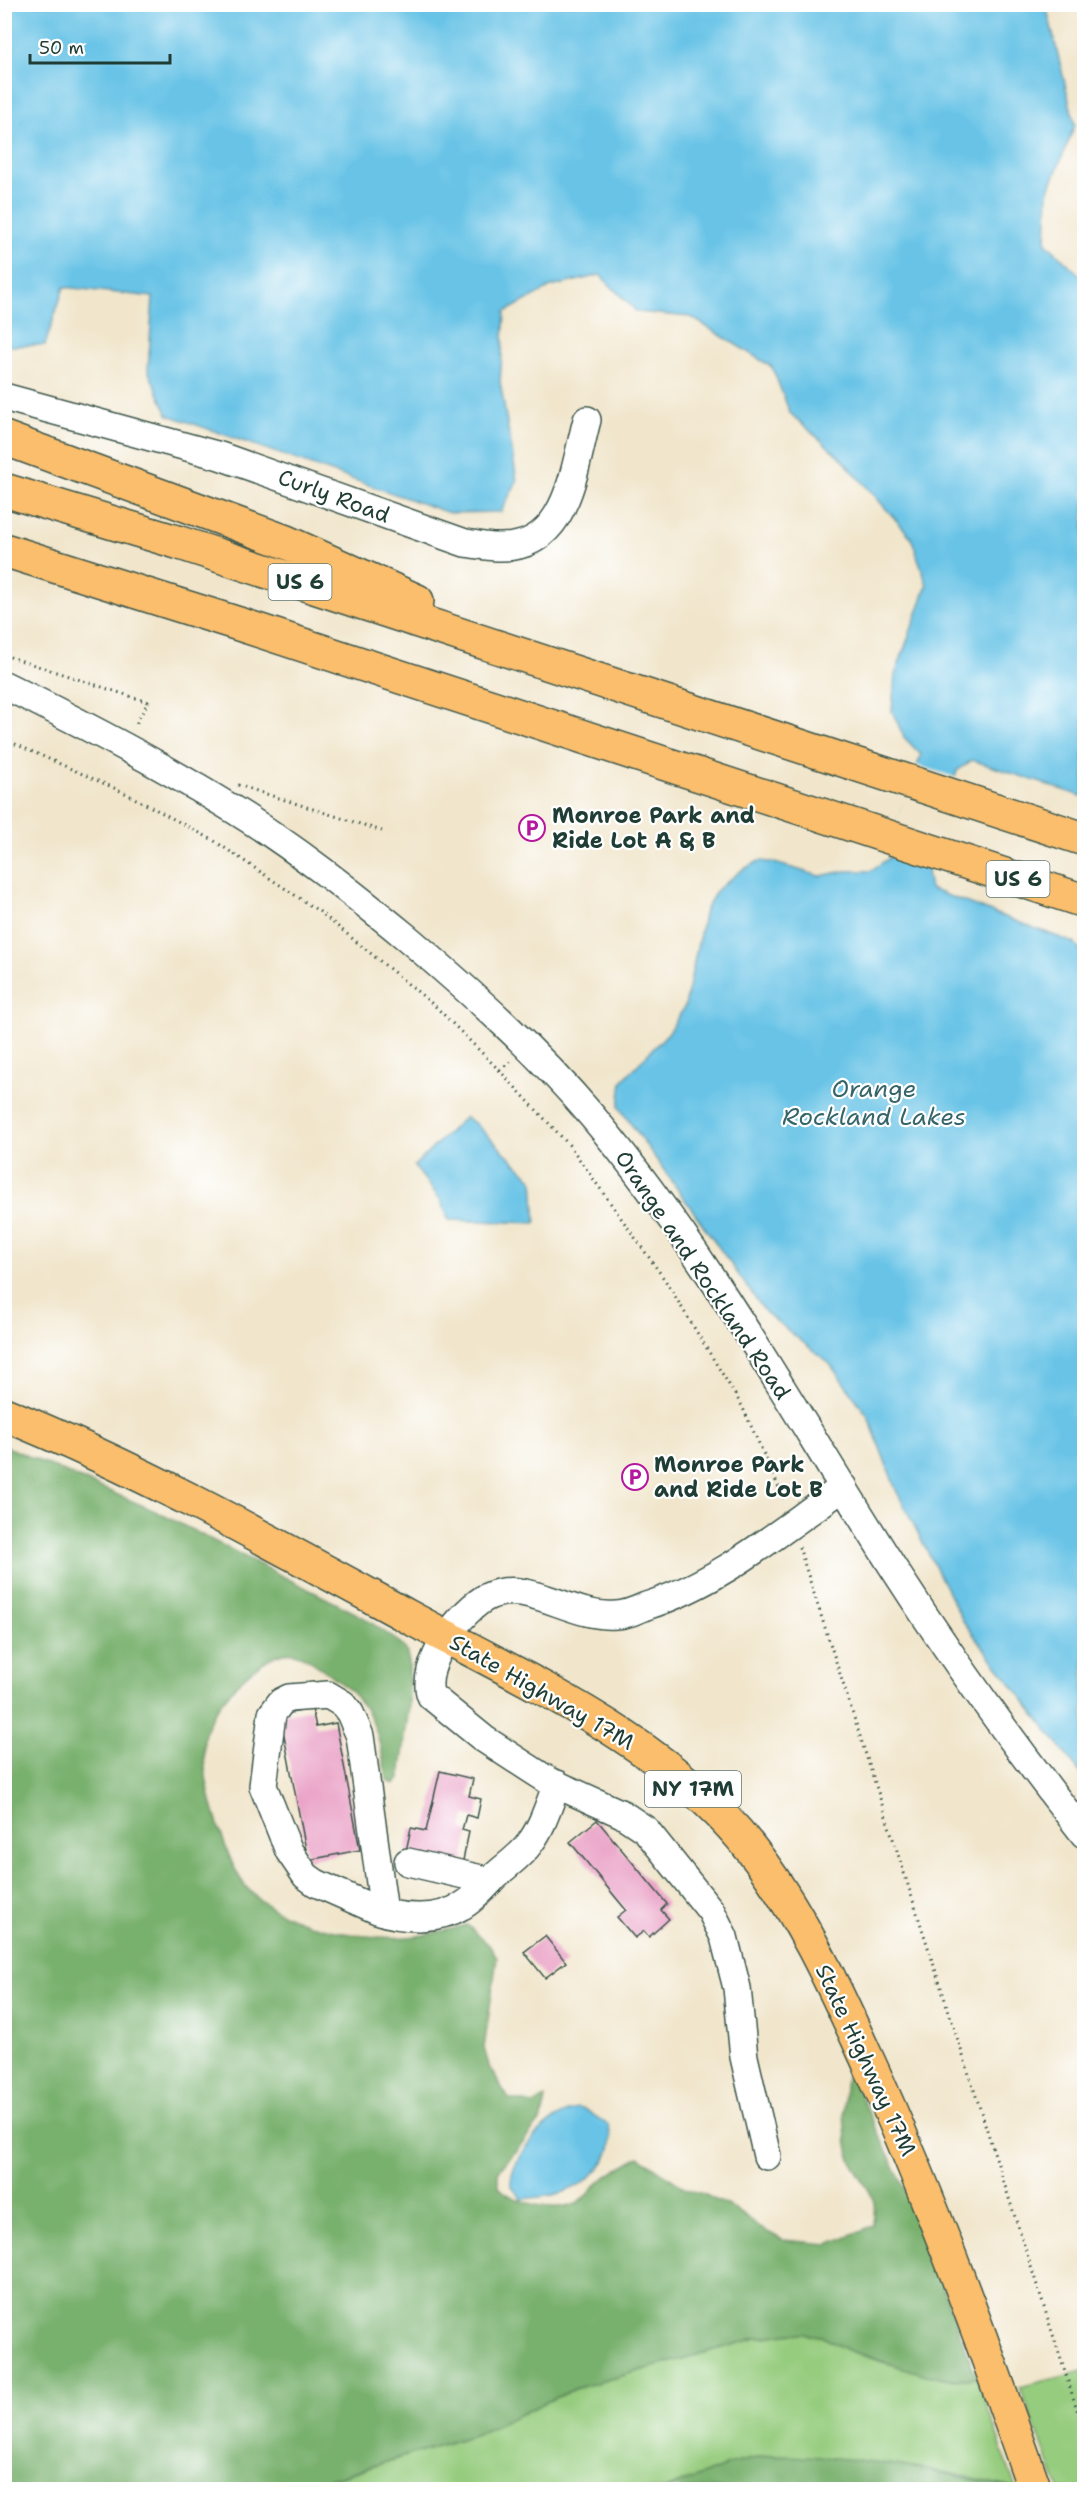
<svg xmlns="http://www.w3.org/2000/svg" width="1089" height="2494" viewBox="0 0 1089 2494" font-family="'Shantell Sans',sans-serif">
	<rect width="100%" height="100%" fill="#fff"/>
	<filter id="ink" filterUnits="userSpaceOnUse"><feTurbulence type="fractalNoise" baseFrequency=".0167" numOctaves="2"/><feDisplacementMap in="SourceGraphic" scale="12" xChannelSelector="R" yChannelSelector="G"/><feConvolveMatrix kernelMatrix="1 2 1 2 8 2 1 2 1" color-interpolation-filters="sRGB"/></filter>
	<filter id="wash" filterUnits="userSpaceOnUse"><feTurbulence type="fractalNoise" baseFrequency=".008" numOctaves="4" result="noise"/><feDisplacementMap in="SourceGraphic" scale="24" xChannelSelector="R" yChannelSelector="G"/><feGaussianBlur stdDeviation="1.35" result="paint"/><feColorMatrix in="noise" values="0 0 0 0 0 0 0 0 0 0 0 0 0 0 0 0 0 1.4 0 .05"/><feComposite in="paint" operator="in"/></filter>
	<g filter="url(#wash)">
		<rect width="100%" height="100%" fill="#f1e6cc"/>
		<g fill="#96cc7e" stroke="#5a8459" stroke-width="1.5">
			<path d="M793,2333L821,2336L847,2350L882,2362L950,2380L977,2378L1016,2489L956,2474L851,2460L769,2455L728,2465L665,2489L297,2490L480,2433L574,2389L757,2338Z"/>
			<path d="M1084,2371V2489H1059L1020,2387Z"/>
		</g>
		<g fill="#78b06d" stroke="#4c7650" stroke-width="1.5">
			<path d="M5,1446L155,1511L363,1617L399,1642L406,1650L409,1662V1706L400,1778L394,1784L387,1780C377,1722 371,1702 321,1668C310,1661 298,1650 284,1653C255,1659 206,1710 204,1739C202,1769 210,1801 219,1828C227,1849 233,1872 248,1889C279,1924 360,1941 405,1937C427,1936 446,1930 467,1925L489,1945L497,1958L484,2048L490,2069L509,2099L534,2104L546,2098L542,2119L498,2172V2186C513,2204 560,2214 580,2201C586,2197 591,2190 596,2185C609,2173 624,2165 639,2157L686,2189L703,2194L735,2209L762,2229L783,2240L829,2244L872,2226C881,2192 864,2190 852,2162C843,2142 842,2090 848,2069L909,2198L977,2378L950,2380L926,2375L847,2350L821,2336L792,2333L757,2338L574,2389L480,2433L297,2489H5Z"/>
			<path d="M769,2455C852,2455 935,2469 1016,2489H665L728,2465Z"/>
		</g>
		<g fill="#68c3e6" stroke="#44808d" stroke-width="1.5">
			<path d="M4,5H1046L1075,125L1048,192L1046,243L1084,279V797L972,760L957,771L940,822L927,871L930,889L1074,943L1084,956V1778L963,1621L896,1490L868,1416L830,1364L765,1312L619,1107L622,1081L669,1032L685,1006L705,910L717,890L742,870L759,861L771,862L820,876L845,871H870L889,858L901,810L921,755L904,737L892,711L895,675L927,585L911,537L842,459L790,413L772,367L691,317L637,312L600,275L551,287L505,312L500,382L517,481L501,512L449,513L168,415L148,370L153,297L64,287L45,345L5,346Z"/>
			<path d="M465,1117L476,1124L533,1180L536,1223L449,1220L440,1199L414,1166Z"/>
			<path d="M578,2108L586,2110L608,2125C614,2143 611,2154 599,2168C578,2193 554,2196 522,2199L511,2186C509,2156 549,2115 578,2108Z"/>
		</g>
		<path fill="#f1e6cc" d="M914,764L958,778L931,869L887,855Z"/>
		<g id="blocks">
			<g fill="#e99ec4">
				<path d="M312,1709L316,1727L336,1723L360,1850L308,1860L280,1715Z"/>
				<path d="M440,1771L473,1779L469,1796L481,1799L477,1818L466,1815L462,1830L469,1832L462,1865L406,1851L411,1828L426,1831Z"/>
				<path d="M597,1820L667,1904L661,1910L669,1919L649,1937L644,1931L635,1938L617,1917L626,1910L570,1842Z"/>
				<path d="M545,1936L566,1962L545,1978L524,1952Z"/>
			</g>
		</g>
	</g>
	<g filter="url(#ink)">
		<use href="#blocks" fill-opacity="0" stroke="#3e564b" stroke-width="1.5"/>
		<g fill="none" stroke-linecap="round" stroke-linejoin="round">
			<defs>
				<g id="minor">
					<path d="M4,397L220,456L465,543C475,544 486,547 497,547C568,550 573,471 587,420"/>
					<path d="M4,685C82,723 158,763 231,808C293,846 350,891 406,937C472,993 536,1050 592,1116C710,1256 798,1419 896,1572C954,1662 1018,1750 1084,1834"/>
					<path d="M408,1862L490,1881"/>
					<path d="M384,1912L360,1736L350,1713L343,1704L328,1695L289,1698L281,1702L272,1714L263,1786L289,1851L306,1876L316,1883L377,1910C403,1919 437,1921 462,1906C475,1899 486,1885 496,1875C507,1865 522,1855 530,1843C543,1826 549,1804 557,1784"/>
					<path d="M767,2156L744,2057L737,1988L724,1937L711,1911L646,1830L622,1814L549,1781L484,1739L431,1696C419,1666 462,1608 489,1596C528,1578 572,1619 616,1615C626,1615 637,1610 646,1606C720,1583 781,1530 844,1487"/>
				</g>
				<path id="major" d="M4,1414C144,1471 275,1544 407,1616C523,1679 668,1742 751,1849C801,1913 835,1989 869,2063C933,2203 984,2345 1035,2490"/>
				<g id="highway">
					<path d="M4,438L286,542L417,601"/>
					<path d="M4,490L180,543L1084,839"/>
					<path d="M4,550L242,625L1084,901"/>
				</g>
			</defs>
			<use href="#minor" stroke="#3e564b" stroke-width="30"/>
			<use href="#major" stroke="#3e564b" stroke-width="36"/>
			<use href="#highway" stroke="#3e564b" stroke-width="36"/>
			<g stroke="#3e564b" stroke-width="3" stroke-dasharray="1.5 4.5" stroke-linecap="butt">
				<path d="M4,655L148,702L135,726"/>
				<path d="M4,739L123,792L213,840L320,912L435,1006L500,1071L570,1146L665,1280L742,1406L785,1501"/>
				<path d="M238,785L382,831"/>
				<path d="M500,1070L511,1061"/>
				<path d="M799,1547L1084,2431"/>
			</g>
			<use href="#minor" stroke="#fff" stroke-width="27"/>
			<use href="#major" stroke="#fabe6d" stroke-width="33"/>
			<use href="#highway" stroke="#fabe6d" stroke-width="33"/>
		</g>
	</g>
	<defs>
		<symbol id="parking-ring" viewBox="-11 -11 22 22"><circle r="9.5" fill="#fff" stroke="#b5179e" stroke-width="1.5"/><path d="M-3.5-5.5H1a3.5 3.5 0 0 1 0 7H-1V5.5H-3.5ZM-1-3.4V-.6H.8a1.4 1.4 0 0 0 0-2.8Z" fill="#b5179e"/></symbol>
	</defs>
	<g fill-rule="evenodd">
		<use href="#parking-ring" x="517" y="813" width="30" height="30"/>
		<use href="#parking-ring" x="620" y="1462" width="30" height="30"/>
	</g>
	<g text-anchor="middle" dominant-baseline="central" stroke-width="4.5" stroke-linejoin="round" paint-order="stroke">
		<g fill="#fff" stroke="#627771" stroke-width="1.5">
			<rect x="268.5" y="564" width="63" height="36" rx="4.5"/>
			<rect x="986.5" y="861" width="63" height="36" rx="4.5"/>
			<rect x="645" y="1771" width="96" height="36" rx="4.5"/>
		</g>
		<g font-size="21" font-weight="bold" fill="#1f3d34">
			<text x="300" y="582">US 6</text>
			<text x="1018" y="879">US 6</text>
			<text x="693" y="1789">NY 17M</text>
		</g>
		<g font-size="22" fill="#1f3d34" stroke="#fff">
			<text transform="translate(334 496) rotate(20)">Curly Road</text>
			<text transform="translate(703 1275) rotate(56)">Orange and Rockland Road</text>
			<text transform="translate(542 1692) rotate(30)">State Highway 17M</text>
			<text transform="translate(866 2060) rotate(65)">State Highway 17M</text>
		</g>
		<g font-size="22" font-weight="bold" fill="#1f3d34" stroke="#fff" text-anchor="start">
			<text x="552" y="815">Monroe Park and<tspan x="552" dy="25">Ride Lot A &amp; B</tspan></text>
			<text x="654" y="1464">Monroe Park<tspan x="654" dy="25">and Ride Lot B</tspan></text>
		</g>
		<g font-size="24" font-style="italic" fill="#356569" stroke="#fff">
			<text x="874" y="1089">Orange<tspan x="874" dy="28">Rockland Lakes</tspan></text>
		</g>
	</g>
	<rect width="1089" height="2494" fill="none" stroke="#fff" stroke-width="24"/>
	<path d="M30 54v9h140v-9" fill="none" stroke="#1f3d34" stroke-width="3"/>
	<text x="39" y="54" font-size="18" fill="#1f3d34" stroke="#ffffff" stroke-width="4.5" paint-order="stroke">50 m</text>
</svg>
